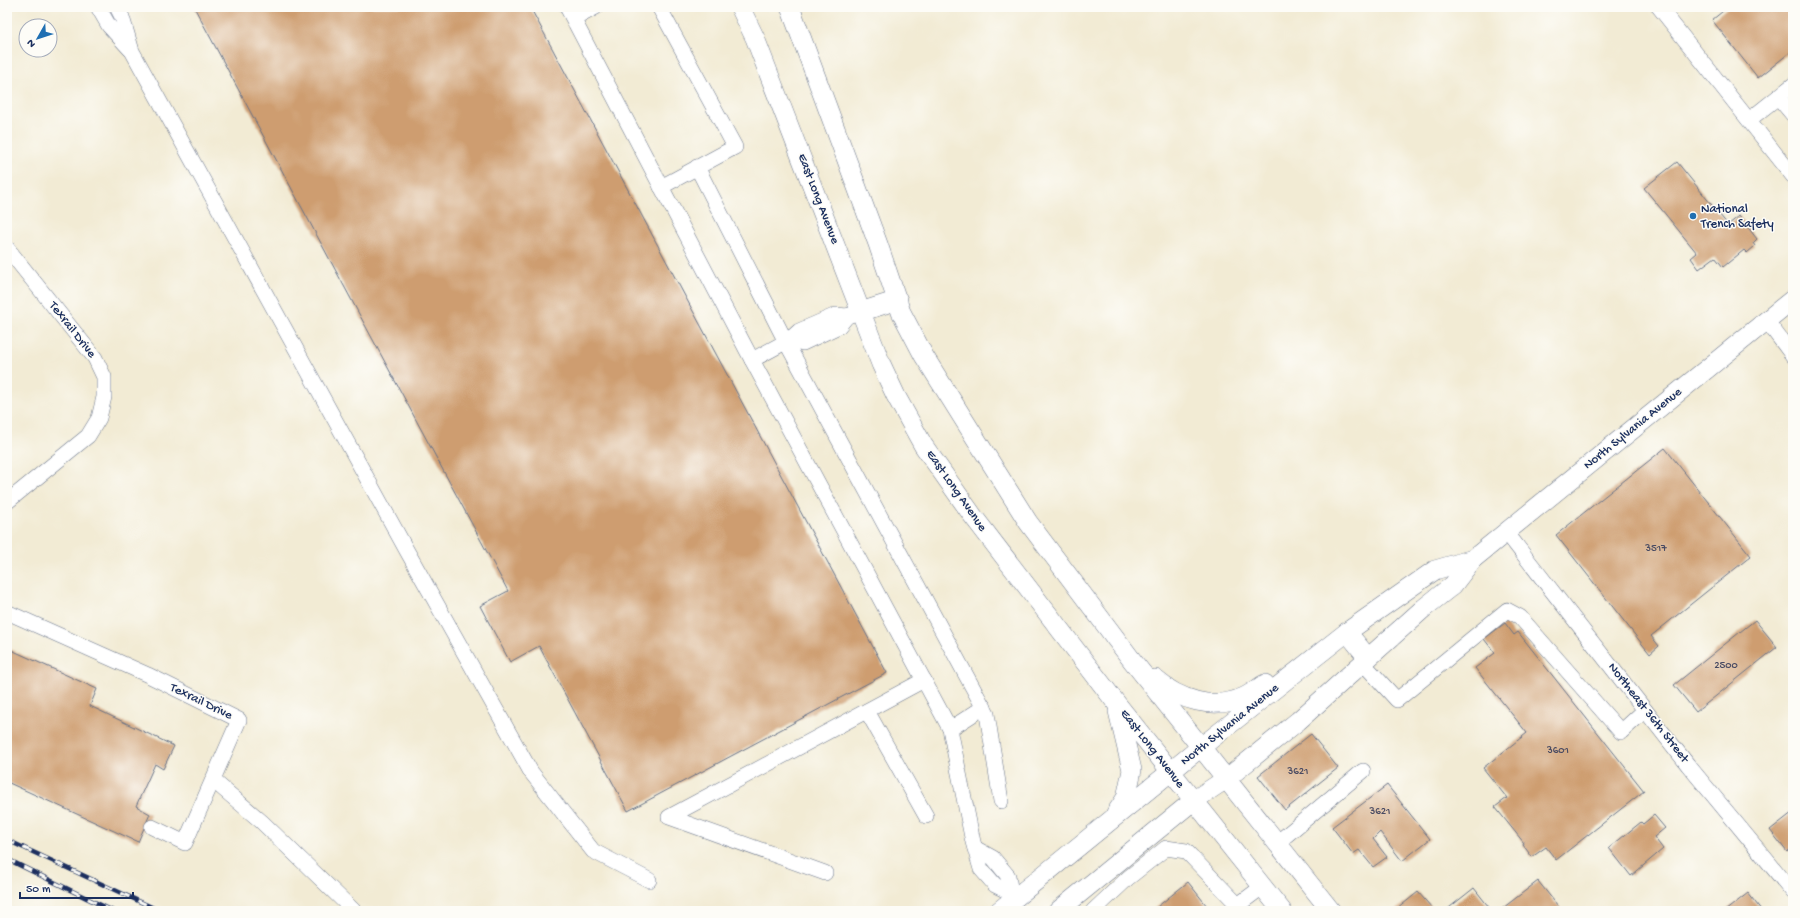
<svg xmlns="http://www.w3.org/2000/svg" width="1800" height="918" viewBox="0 0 1800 918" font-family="'Gochi Hand',sans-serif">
	<rect width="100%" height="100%" fill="#fdfcf7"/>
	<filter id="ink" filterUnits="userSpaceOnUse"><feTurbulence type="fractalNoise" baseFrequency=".025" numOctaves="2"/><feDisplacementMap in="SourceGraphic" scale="8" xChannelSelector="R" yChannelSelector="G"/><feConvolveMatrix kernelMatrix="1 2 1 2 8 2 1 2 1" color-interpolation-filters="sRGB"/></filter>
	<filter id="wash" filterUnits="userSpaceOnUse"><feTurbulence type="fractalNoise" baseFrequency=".012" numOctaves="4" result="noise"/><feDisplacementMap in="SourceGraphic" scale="16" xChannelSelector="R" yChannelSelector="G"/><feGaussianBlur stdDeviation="0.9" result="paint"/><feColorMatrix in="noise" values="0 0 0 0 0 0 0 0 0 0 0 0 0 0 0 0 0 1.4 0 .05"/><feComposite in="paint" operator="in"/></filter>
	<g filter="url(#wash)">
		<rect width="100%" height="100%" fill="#f2ebd4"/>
		<g id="blocks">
			<g fill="#ce9d70">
				<path d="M194,7H530L887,673L628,811L539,646L510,662L480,606L508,591Z"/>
				<path d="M1728,7H1793V50L1758,78L1712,20Z"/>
				<path d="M1677,162L1728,225L1739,216L1757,239L1753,243L1755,246L1747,253L1744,250L1723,267L1715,257L1699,269L1691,258L1697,253L1644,188Z"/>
				<path d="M1665,448L1751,556L1651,636L1659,646L1650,654L1556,535Z"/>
				<path d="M1755,620L1777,647L1696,712L1674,685Z"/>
				<path d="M1505,623L1514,635L1518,632L1644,791L1556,860L1546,847L1532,857L1523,845L1524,843L1495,807L1507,798L1483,768L1527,733L1475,668L1495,653L1484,639Z"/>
				<path d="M7,648L97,689L90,706L174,746L163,769L155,764L136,806L150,814L138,842L7,782Z"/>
				<path d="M1311,734L1338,768L1285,810L1258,776Z"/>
				<path d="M1387,785L1430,839L1402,861L1380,832L1373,839L1387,857L1373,867L1359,850L1353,854L1332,827Z"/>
				<path d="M1793,812V847L1787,852L1770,830Z"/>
				<path d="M1654,815L1665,828L1654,837L1663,849L1631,876L1609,848L1641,822L1643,824Z"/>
				<path d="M1538,881L1562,911H1499Z"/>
				<path d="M1188,882L1211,911H1152Z"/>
				<path d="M1474,888L1492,911H1445Z"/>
				<path d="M1418,892L1432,908L1428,911H1398L1397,909Z"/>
				<path d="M1748,893L1762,911H1725Z"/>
			</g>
		</g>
	</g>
	<g filter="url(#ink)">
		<use href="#blocks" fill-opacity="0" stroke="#667187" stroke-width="1"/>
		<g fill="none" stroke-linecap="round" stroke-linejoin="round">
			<defs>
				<g id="minor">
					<path d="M98,7L109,26L130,49"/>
					<path d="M117,7L122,17L132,51L407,551L531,772L593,851L649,880"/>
					<path d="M567,7L752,360L789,340L799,331L836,315L847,316L860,312"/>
					<path d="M659,7L735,147L661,187"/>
					<path d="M1659,7L1793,176"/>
					<path d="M574,19L596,7"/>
					<path d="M1778,97L1793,115"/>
					<path d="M1749,120L1793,85"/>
					<path d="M697,167L786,342L987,714L1001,801"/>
					<path d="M7,248L95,358L104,377V397L99,418L88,436L7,502"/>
					<path d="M1766,320L1793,356"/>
					<path d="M789,340L803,343L839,326L847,316"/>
					<path d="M752,360L950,729L973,842L981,869L995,885L1011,893L1015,899"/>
					<path d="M1506,532L1688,765L1793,892"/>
					<path d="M7,612L148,675L239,720L185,843L152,827"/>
					<path d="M1363,663L1397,700L1507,610L1520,617L1621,732L1645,710"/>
					<path d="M867,711L926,816"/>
					<path d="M950,729L984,707"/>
					<path d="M214,781L262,822L354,911"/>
					<path d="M1277,843L1363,771"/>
					<path d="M975,848L993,858L1008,876L1011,893"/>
					<path d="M825,873L669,817L924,680"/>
					<path d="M1093,911L1128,878L1166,848L1186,851L1238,905L1262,887"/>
				</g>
				<g id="major">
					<path d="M740,7L755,38L881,364L896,396L923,445L973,516L1117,704L1282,911"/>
					<path d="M790,7L878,244L901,312L924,356L1028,522L1131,659L1331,911"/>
					<path d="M860,312L898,300"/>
					<path d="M1347,632L1368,658"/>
					<path d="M1155,679C1179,700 1213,711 1244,697C1251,694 1258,688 1265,684"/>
					<path d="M1116,813L1126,798L1132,770L1118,711"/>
					<path d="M999,911L1201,747L1347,632L1435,570L1473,559"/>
					<path d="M1058,911L1193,801L1226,779L1298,721L1424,608L1453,585L1473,559L1793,299"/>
				</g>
			</defs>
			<use href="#minor" stroke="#667187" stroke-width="16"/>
			<use href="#major" stroke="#667187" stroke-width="20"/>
			<use href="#minor" stroke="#fff" stroke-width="15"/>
			<use href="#major" stroke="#fff" stroke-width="19"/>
			<defs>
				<g id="rail">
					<path d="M7,840L160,911"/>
					<path d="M7,859L113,911"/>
				</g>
			</defs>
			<use href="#rail" stroke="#1b2f5e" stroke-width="4.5"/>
			<use href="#rail" stroke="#fdfcf7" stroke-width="3" stroke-dasharray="9" stroke-linecap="butt"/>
		</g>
	</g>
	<circle fill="#1f6fb2" stroke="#fdfcf7" stroke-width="1.5" cx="1693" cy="216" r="4"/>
	<g text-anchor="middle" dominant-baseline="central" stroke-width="3" stroke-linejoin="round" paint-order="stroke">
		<g font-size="11" fill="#484a62">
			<text x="1656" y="549">3517</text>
			<text x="1726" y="666">2500</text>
			<text x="1558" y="751">3601</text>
			<text x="1298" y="772">3621</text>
			<text x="1380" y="812">3621</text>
		</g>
		<g font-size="13" fill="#1b2f5e" stroke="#fdfcf7">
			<text transform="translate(818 199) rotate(69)">East Long Avenue</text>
			<text transform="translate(72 330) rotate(52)">Texrail Drive</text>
			<text transform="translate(1633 429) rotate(-39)">North Sylvania Avenue</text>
			<text transform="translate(956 491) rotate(55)">East Long Avenue</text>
			<text transform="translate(201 702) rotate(26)">Texrail Drive</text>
			<text transform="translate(1648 713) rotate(52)">Northeast 36th Street</text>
			<text transform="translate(1230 725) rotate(-39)">North Sylvania Avenue</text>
			<text transform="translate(1152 749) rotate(52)">East Long Avenue</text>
		</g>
		<g font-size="13" fill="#1b2f5e" stroke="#fdfcf7" text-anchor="start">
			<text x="1701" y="209">National<tspan x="1701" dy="15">Trench Safety</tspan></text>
		</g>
	</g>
	<rect width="1800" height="918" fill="none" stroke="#fdfcf7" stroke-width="24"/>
	<g transform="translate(38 38) rotate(231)"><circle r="19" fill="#fdfcf7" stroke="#a3aaba"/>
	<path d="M0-3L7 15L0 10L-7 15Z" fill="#1f6fb2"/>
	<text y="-6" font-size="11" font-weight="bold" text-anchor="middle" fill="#1b2f5e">N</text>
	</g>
	<path d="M20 892v6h113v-6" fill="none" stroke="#1b2f5e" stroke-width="2"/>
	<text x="26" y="892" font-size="12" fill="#1b2f5e" stroke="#fdfcf7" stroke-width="3" paint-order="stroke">50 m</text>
</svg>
